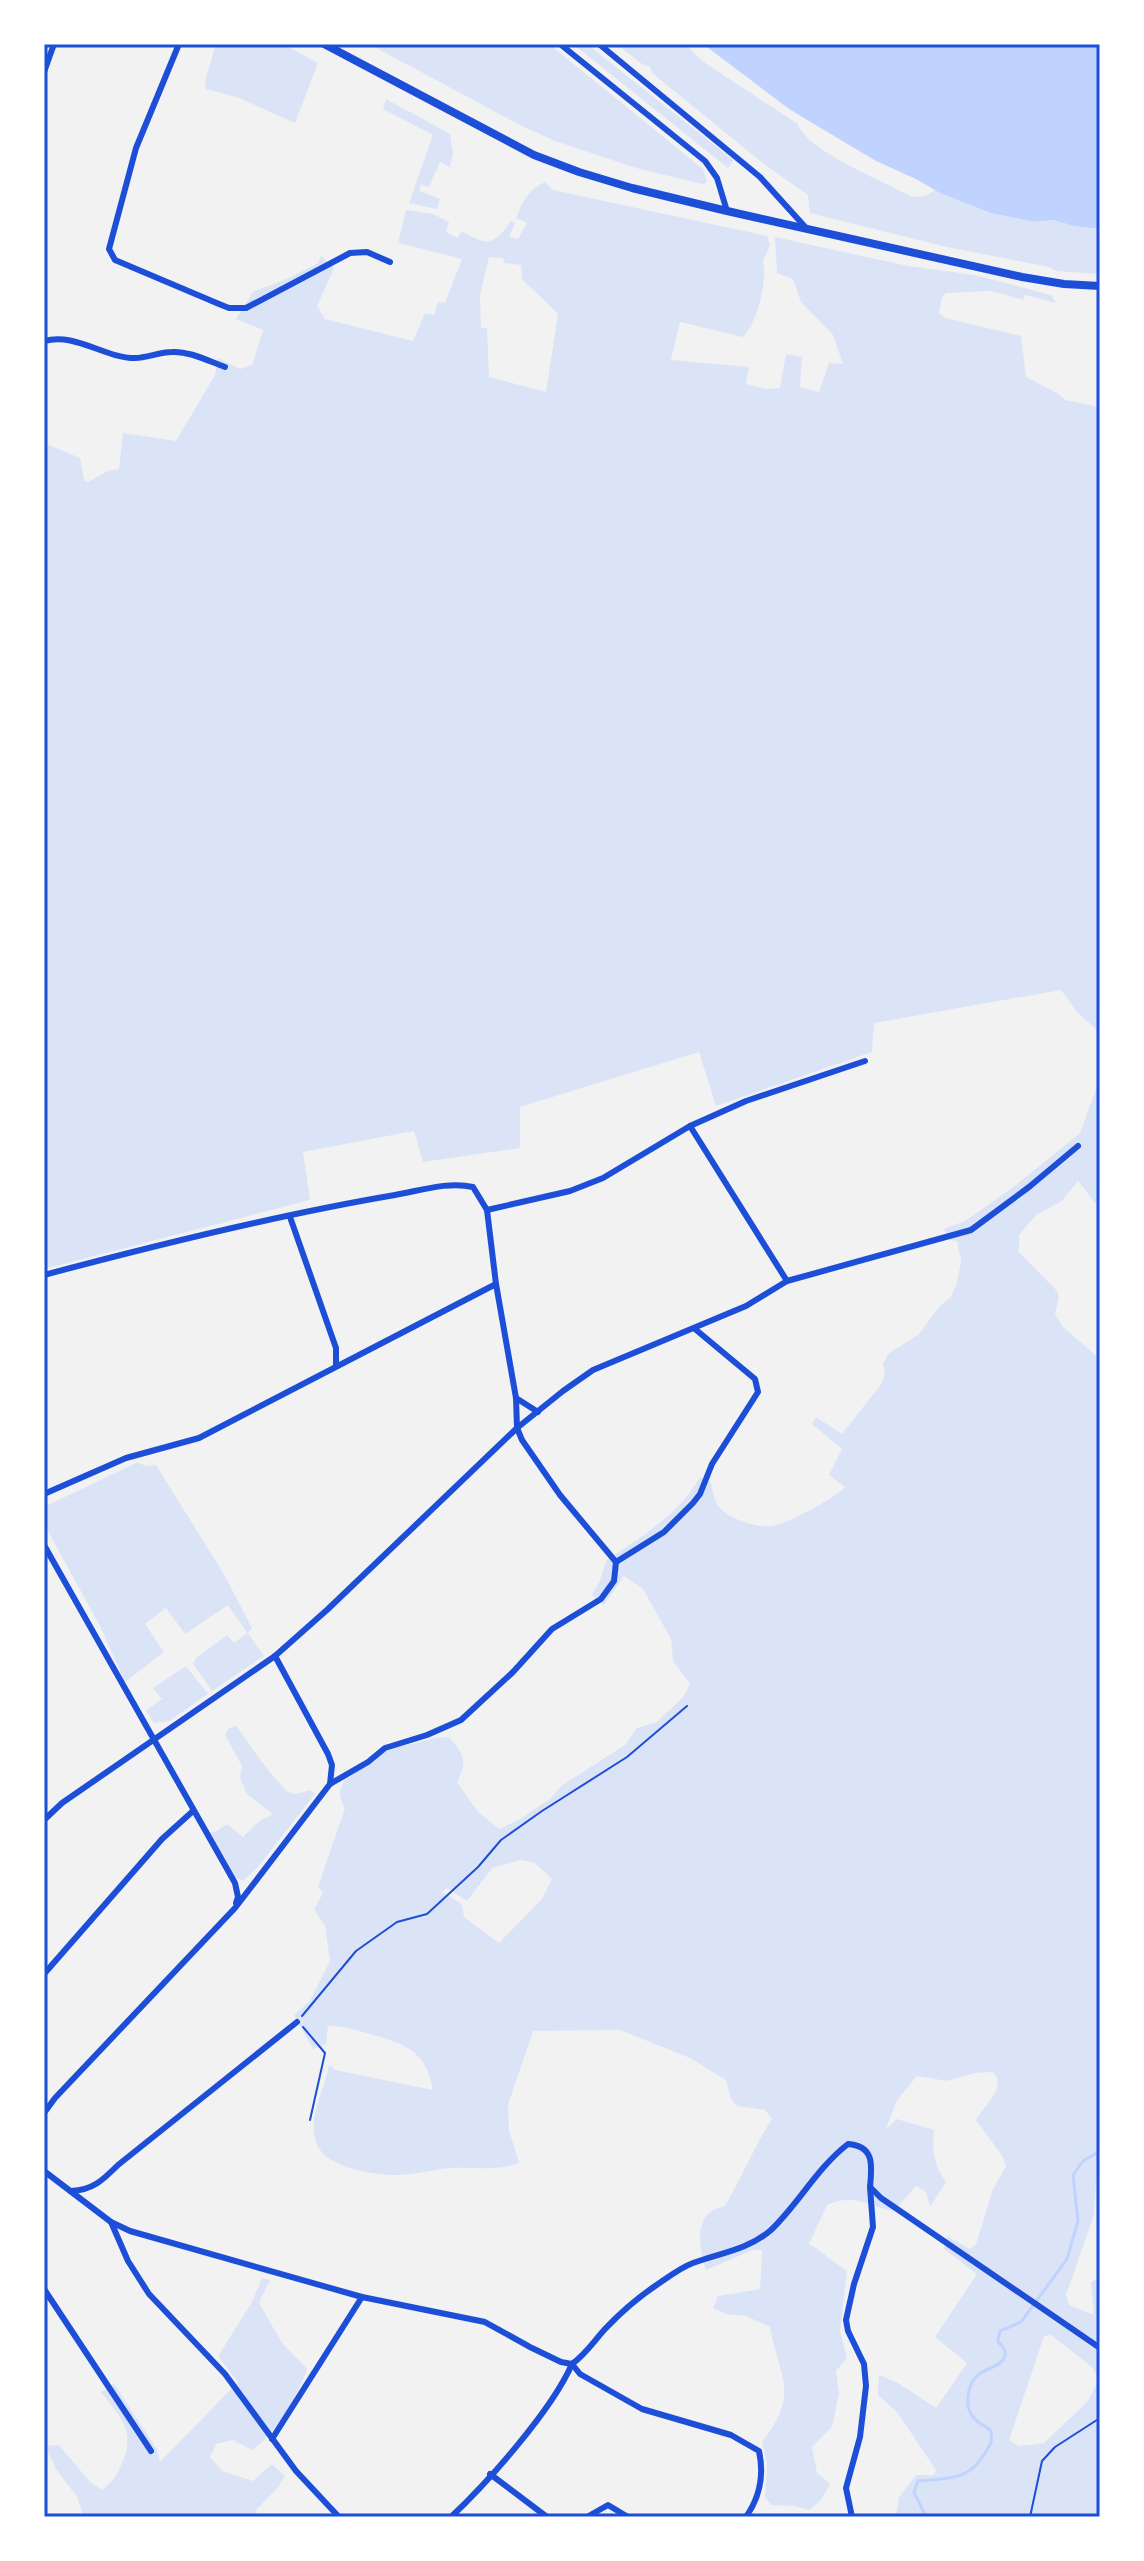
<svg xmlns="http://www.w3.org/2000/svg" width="1144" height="2561" viewBox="0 0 1144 2561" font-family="'Source Sans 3',sans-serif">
	<rect width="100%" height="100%" fill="#f2f2f2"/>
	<g fill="#dbe4f7" fill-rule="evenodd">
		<path d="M216,44H283L318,63L295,123L239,98L206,89L205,81Z"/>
		<path d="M369,44H549L703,169L707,182L702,184L636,168L555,141L518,124Z"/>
		<path d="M573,44H587L733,160L728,168Z"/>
		<path d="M616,44H685L702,61L798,124C805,150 887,183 913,197L925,196L935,190L991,213L1035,222L1053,220L1074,226L1100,229V274L1056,271L1049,267L947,247L810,213L808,195L764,164L652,73L650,67L642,64Z"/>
		<path d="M386,99L450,134L453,154L450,167L440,162L429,187L420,185V191L440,199L437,209L409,203L433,135L383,109Z"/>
		<path d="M545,182L553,190L767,236L770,245L763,261C768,279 757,324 743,337L680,322L671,360L749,367L746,384L766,389L780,388L786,354L802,357L800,387L819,392L829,363L843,364L833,335L801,302L793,279L777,273L775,237L908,266L975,275L1051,295L1056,303L1025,295L1023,300L991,291L946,293L942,297L939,313L945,318L1021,336L1026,377L1059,394L1065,400L1100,407V1033L1077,1012L1061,990L874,1023L872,1052L716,1106L699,1052L520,1107V1148L423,1162L414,1131L303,1152L310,1200L44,1269V443L80,458L84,480L88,482L108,471L119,469L123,433L176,441L215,375L218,358L240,369L252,365L263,330L236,319L253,292L289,278L318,263L321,256L334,268L317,306L325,319L413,341L425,313L434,315L438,302L445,303L462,259L398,243L406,210L433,214L449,222L446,232L457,238L462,231C487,246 493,246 511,221L515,223L509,237L518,239L527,223L516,218C523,201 527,191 545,182ZM489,257L503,258L504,263L521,265L522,279L558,314L546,392L489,377L487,328H481L480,295Z"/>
		<path d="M1100,1078V1209L1078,1181L1062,1201L1036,1215L1019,1235V1252L1057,1291L1059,1297L1055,1314L1063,1327L1100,1359V2181H1096L1094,2215L1066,2295L1069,2305L1094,2315L1091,2282L1100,2277V2517L896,2515L899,2497L916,2475H934L936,2470L897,2412L878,2395L879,2375L898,2383L936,2408L967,2363L935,2337L977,2274L944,2249L947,2236L970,2249L976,2244L993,2189L1006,2166L1001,2154L976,2120C984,2104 1008,2089 993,2072L975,2073L947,2081L917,2076L897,2100L886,2129L897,2119L934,2130C932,2151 934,2165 946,2182L930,2207L926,2192L916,2186L894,2211C866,2206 856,2193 827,2205L809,2244C823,2252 833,2262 847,2271L840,2331L847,2358L836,2371L839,2394L832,2427L812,2447L817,2473L830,2484L821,2500L809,2510L794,2506L771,2505L765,2497L767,2463L762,2442C800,2392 780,2381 770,2327L746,2316L726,2314L713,2308L718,2296L760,2289L762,2250H753L706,2270C698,2246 693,2211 725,2206C742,2177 754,2147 772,2119L765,2110L737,2106L731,2099L726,2080L690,2058L620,2030L533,2031L508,2105L509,2130L519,2163C497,2171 475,2167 452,2168C434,2169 415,2175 397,2175C373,2175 324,2168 316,2142C307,2117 325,2090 329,2065L335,2070L433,2090C426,2048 401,2043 366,2033C353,2029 342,2026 328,2026L326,2044L313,2049L294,2015L310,2001L330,1961L325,1926L314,1909L323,1893L318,1887L345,1808C339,1799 338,1791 344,1781L385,1752L399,1747L436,1738L449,1737C464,1754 468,1762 457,1782L478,1812L499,1829L520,1819L551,1798L561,1786L625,1745L637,1728L657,1722L684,1696L690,1684L673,1661L671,1639L643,1589L624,1576L604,1605L592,1595L600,1580L606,1561C639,1538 680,1514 700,1477L711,1483C713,1492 714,1500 719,1507C729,1519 757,1528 772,1526C787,1524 835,1498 845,1487L829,1475L842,1449L812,1424L816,1417L842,1434L882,1383L885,1373L883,1364L888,1354L919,1334L939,1307L950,1298L957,1284L961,1260L957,1241L950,1240L944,1229L965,1221L1016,1185L1080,1133ZM520,1860L535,1863L552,1879L542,1899L499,1943L464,1917L462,1904L442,1892L447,1888L467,1901L492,1868ZM1051,2335L1092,2367L1099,2379L1088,2401L1044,2443L1019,2446L1009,2440L1044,2336Z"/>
		<path d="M138,1462L145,1466L156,1465L225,1576L252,1628L248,1633L264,1656L212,1691L193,1664L196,1658L227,1635L234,1643L247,1633L228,1605L185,1634L166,1608L145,1624L164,1652L125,1682L100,1626L44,1524V1507Z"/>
		<path d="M186,1666L208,1694L169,1721L154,1723L146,1711L162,1699L153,1688Z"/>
		<path d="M237,1726C243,1737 281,1789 290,1793C297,1795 303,1792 310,1790L315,1794L258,1867L243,1881L235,1877L210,1832H215L227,1824L243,1837L259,1821L273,1814L247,1794L240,1778L242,1766L225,1735L229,1728Z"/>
		<path d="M262,2278L270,2280L259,2303L282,2343L307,2369C297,2397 277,2433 252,2450L233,2440L216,2444L210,2457L222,2471L253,2481L272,2464L285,2476L277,2489L256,2510L258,2517H84L77,2497L56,2469L45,2446L59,2445L90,2482L102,2490C112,2482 116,2477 121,2465C137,2431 121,2419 101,2392L114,2384L157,2449L160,2462L238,2382L218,2356L252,2302Z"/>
	</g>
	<path fill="#bfd3fe" d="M703,44H1100V229L1074,226L1053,220L1035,222L991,213L940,193L916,179L876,161L789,109Z"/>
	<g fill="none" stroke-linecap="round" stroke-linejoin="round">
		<path stroke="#bfd3fe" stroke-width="3" d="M926,2517L914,2492L918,2481C945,2478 969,2482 985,2453C990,2445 994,2440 990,2430C985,2426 978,2423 974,2418C964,2408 967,2385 977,2376C984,2368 999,2368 1004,2358C1008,2351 1002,2347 998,2341L1000,2331L1021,2322L1067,2259L1078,2221L1073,2175L1083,2161L1100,2151"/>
		<g stroke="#1d4ed8" stroke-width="2">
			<path d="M302,2016L356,1951L397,1922L427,1914L478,1867L501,1840L542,1811L627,1757L687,1706"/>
			<path d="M303,2027L325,2053L310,2120"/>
			<path d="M1030,2517L1042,2461L1055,2447L1100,2418"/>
		</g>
		<g stroke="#1d4ed8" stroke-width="6">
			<path d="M179,44L136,148L109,249L115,260L219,304L229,308H246L350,253L367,252L390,262"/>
			<path d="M560,44L705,161L717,178L727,211"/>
			<path d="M599,44L760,177L807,229"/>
			<path d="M44,72L54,44"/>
			<path d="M44,341C75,332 104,358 135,358C147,358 159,352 172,352C190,351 208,361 225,367"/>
			<path d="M690,1126L787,1281"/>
			<path d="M487,1210L570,1191L603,1178L690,1126L746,1101L865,1061"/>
			<path d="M290,1217L336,1348V1365"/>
			<path d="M44,1275C160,1244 277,1215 395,1195C419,1191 448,1181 473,1187L487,1210L496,1284L516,1398L517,1428L522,1440L560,1495L616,1562"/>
			<path d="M516,1398L538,1412"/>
			<path d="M44,1494L126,1458L199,1438L496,1284"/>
			<path d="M44,1545L235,1883L238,1897L236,1903"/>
			<path d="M275,1656L328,1754L332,1765L330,1784"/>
			<path d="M44,1820L62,1803L275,1656L328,1609L517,1428L563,1391L593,1370L746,1306L787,1281L971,1230L1029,1187L1078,1146"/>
			<path d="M44,1974L162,1839L193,1811"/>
			<path d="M44,2113L55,2098L235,1908L330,1784L368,1762L385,1748L427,1735L461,1720L513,1672L552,1629L601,1599L614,1581L616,1562L664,1532L693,1503L700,1494L712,1464L758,1392L755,1379L695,1329"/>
			<path d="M44,2171L111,2222L130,2231L362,2297L485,2322L532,2348L561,2362L572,2364C586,2354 594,2341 605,2329C622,2311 641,2295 661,2282C671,2275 682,2267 693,2263C720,2253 748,2250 771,2230C799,2203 817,2168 848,2144C875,2146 872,2166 870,2187L881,2198L1100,2348"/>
			<path d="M71,2191C93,2190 103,2180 118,2165L297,2022"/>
			<path d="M111,2222L128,2261L149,2294L225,2374L296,2471L339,2517"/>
			<path d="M44,2289L151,2451"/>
			<path d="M572,2364L580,2374L642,2409L731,2435L759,2451C764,2474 760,2497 746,2517"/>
			<path d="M272,2439L362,2297"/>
			<path d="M490,2474L547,2517"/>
			<path d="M451,2517C488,2482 552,2410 572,2364"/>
			<path d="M587,2517L608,2505L628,2517"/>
			<path d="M852,2517L846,2488L860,2437L866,2386L864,2364L848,2331L846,2320L854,2284L873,2227L870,2187"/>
		</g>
		<path stroke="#1d4ed8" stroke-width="8" d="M324,44L534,155L579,172L632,188L727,211L1022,277L1064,284L1100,286"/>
	</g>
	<rect width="1144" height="2561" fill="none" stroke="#ffffff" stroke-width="92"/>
	<rect x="46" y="46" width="1052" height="2469" fill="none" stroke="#1d4ed8" stroke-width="3"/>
</svg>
